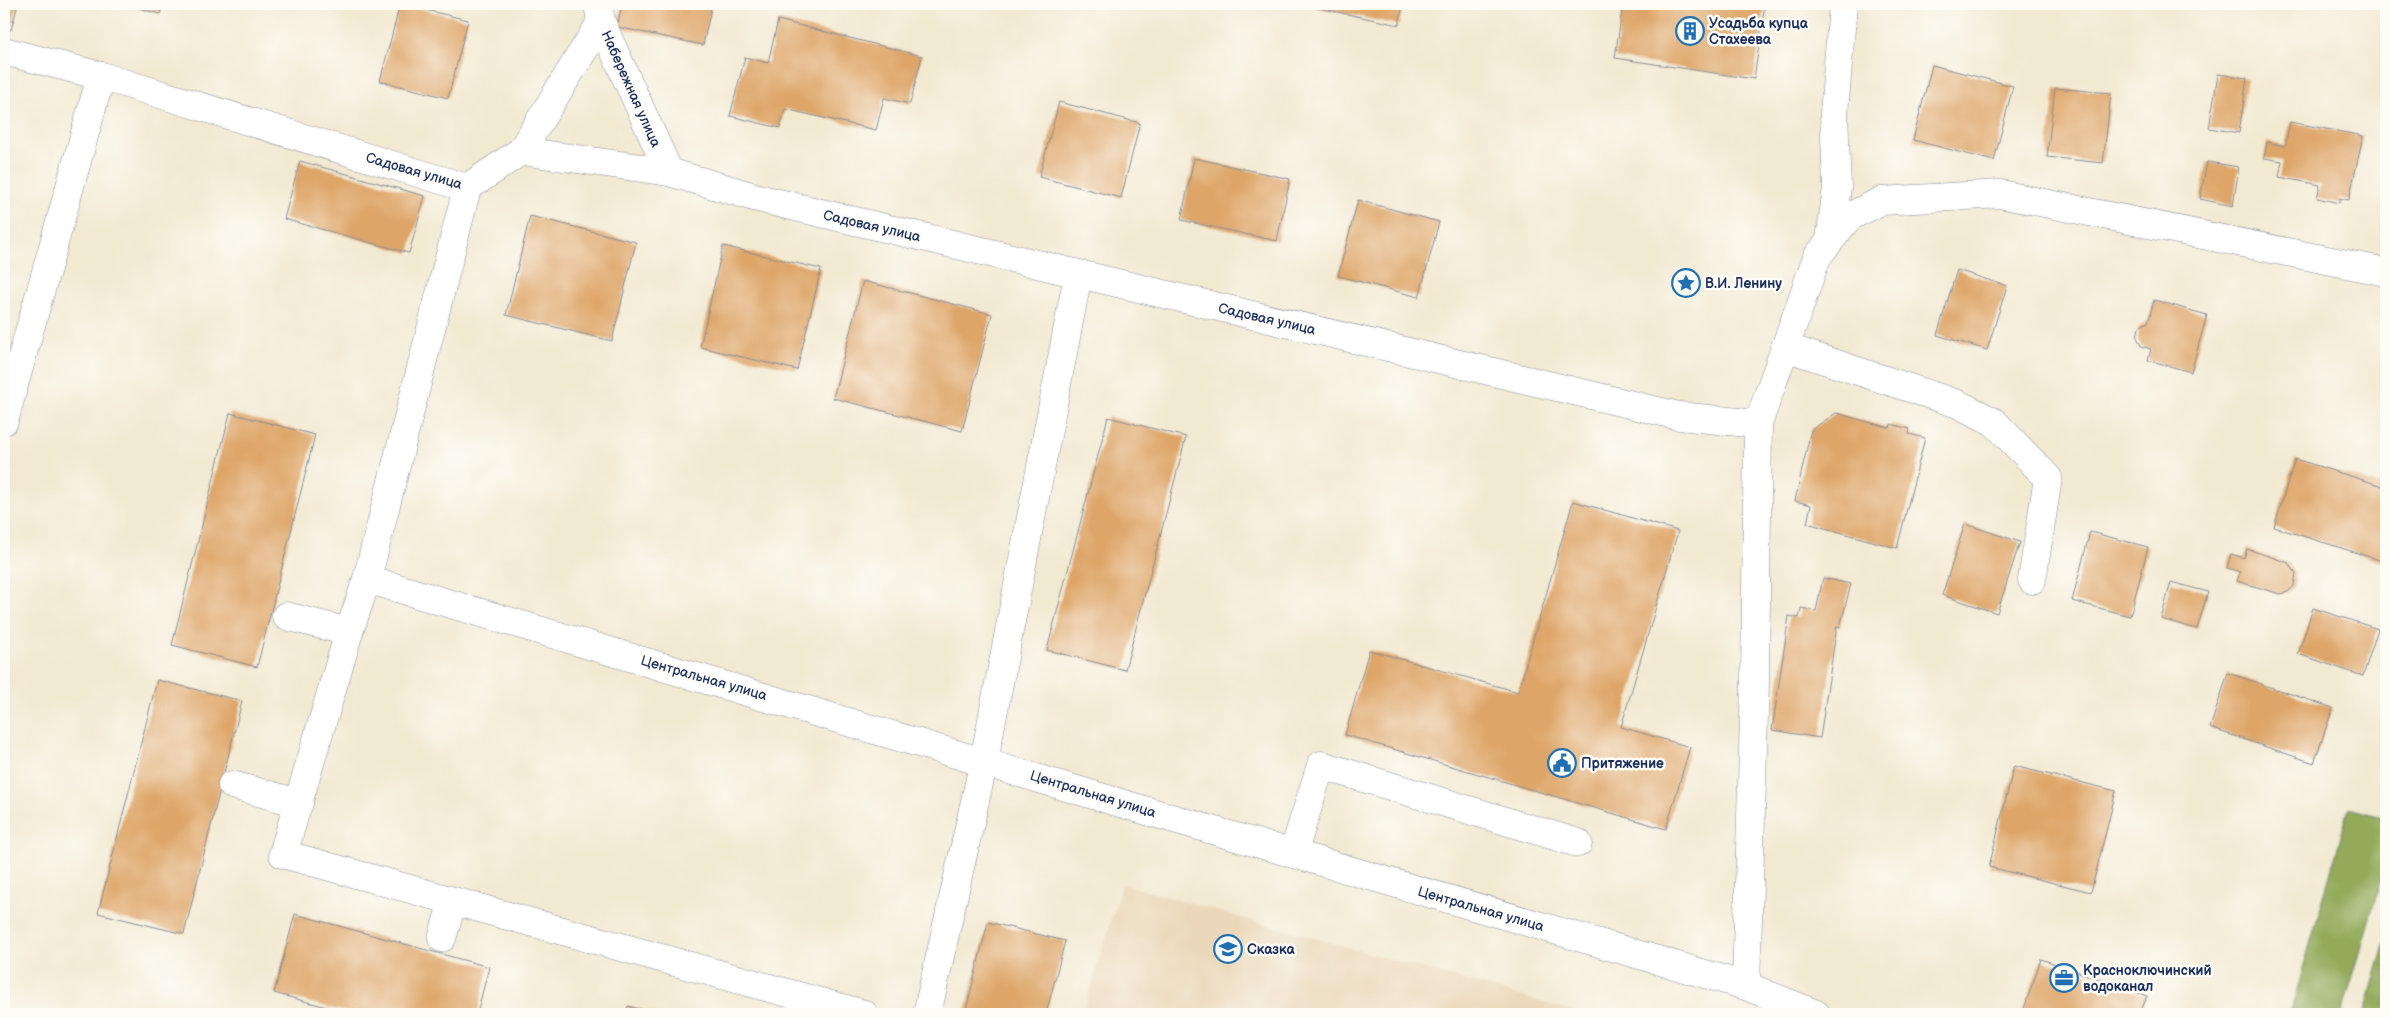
<svg xmlns="http://www.w3.org/2000/svg" width="2390" height="1018" viewBox="0 0 2390 1018" font-family="'Balsamiq Sans',sans-serif">
	<rect width="100%" height="100%" fill="#fdfcf7"/>
	<filter id="ink" filterUnits="userSpaceOnUse"><feTurbulence type="fractalNoise" baseFrequency=".02" numOctaves="2"/><feDisplacementMap in="SourceGraphic" scale="10" xChannelSelector="R" yChannelSelector="G"/><feConvolveMatrix kernelMatrix="1 2 1 2 8 2 1 2 1" color-interpolation-filters="sRGB"/></filter>
	<filter id="wash" filterUnits="userSpaceOnUse"><feTurbulence type="fractalNoise" baseFrequency=".0096" numOctaves="4" result="noise"/><feDisplacementMap in="SourceGraphic" scale="20" xChannelSelector="R" yChannelSelector="G"/><feGaussianBlur stdDeviation="1.12" result="paint"/><feColorMatrix in="noise" values="0 0 0 0 0 0 0 0 0 0 0 0 0 0 0 0 0 1.4 0 .05"/><feComposite in="paint" operator="in"/></filter>
	<g filter="url(#wash)">
		<rect width="100%" height="100%" fill="#f2e9d1"/>
		<path fill="#ebd8ba" d="M1122,884L1584,1014H1083Z"/>
		<g fill="#92aa5a" stroke="#566c5c">
			<path d="M2349,808L2386,818V862L2342,1014H2290Z"/>
			<path d="M2386,938V1014H2364Z"/>
		</g>
		<g id="blocks">
			<g fill="#dea567">
				<path d="M4,4H18L11,30L4,28Z"/>
				<path d="M124,4H163L160,14Z"/>
				<path d="M400,4L468,20L448,98L380,81Z"/>
				<path d="M622,4H712L703,45L617,27Z"/>
				<path d="M1314,4H1403L1399,25L1314,7Z"/>
				<path d="M1623,4H1765L1754,79L1615,58Z"/>
				<path d="M778,20L922,56L910,104L884,98L876,130L785,109L780,128L730,116L745,57L768,63Z"/>
				<path d="M1932,65L2013,86L1994,161L1913,140Z"/>
				<path d="M2218,74L2247,78L2239,133L2209,128Z"/>
				<path d="M2055,88L2111,93L2103,163L2047,157Z"/>
				<path d="M1059,102L1140,123L1121,198L1039,177Z"/>
				<path d="M2290,122L2363,136L2349,200L2339,198V203L2317,198L2320,185L2279,177L2282,161L2264,158L2267,142L2285,146Z"/>
				<path d="M1194,158L1290,179L1277,241L1181,220Z"/>
				<path d="M300,161L425,196L409,253L284,219Z"/>
				<path d="M2207,162L2239,167L2233,206L2200,199Z"/>
				<path d="M1358,200L1439,222L1419,297L1338,276Z"/>
				<path d="M530,216L636,242L612,341L506,315Z"/>
				<path d="M723,246L821,269L797,370L700,347Z"/>
				<path d="M1957,270L2007,286L1987,350L1937,335Z"/>
				<path d="M863,281L992,314L962,431L833,398Z"/>
				<path d="M2154,300L2207,315L2191,372L2148,360L2151,349L2141,346L2137,337L2139,327L2148,322Z"/>
				<path d="M230,413L315,435L257,667L172,645Z"/>
				<path d="M1836,413L1890,428L1891,424L1910,429L1909,434L1925,438L1897,548L1807,523L1811,505L1795,501L1811,430Z"/>
				<path d="M1108,417L1186,437L1125,670L1047,650Z"/>
				<path d="M2295,459L2386,487V562L2274,527Z"/>
				<path d="M1573,501L1678,531L1621,727L1690,747L1666,829L1345,735L1369,650L1518,692Z"/>
				<path d="M1965,524L2020,542L1997,613L1942,595Z"/>
				<path d="M2090,532L2148,547L2130,616L2072,601Z"/>
				<path d="M2247,549L2289,563L2296,574L2294,586L2288,592L2280,594L2237,581L2240,572L2227,568L2231,554L2244,558Z"/>
				<path d="M1823,578L1851,584L1840,627L1837,626L1820,738L1772,730L1789,616L1799,618L1801,608L1816,611Z"/>
				<path d="M2171,582L2208,592L2197,629L2161,619Z"/>
				<path d="M2313,608L2378,629L2363,676L2298,654Z"/>
				<path d="M2228,673L2333,708L2314,763L2210,728Z"/>
				<path d="M157,680L242,701L184,934L98,913Z"/>
				<path d="M2014,766L2116,791L2091,892L1989,867Z"/>
				<path d="M295,914L489,967L477,1014H353L274,993Z"/>
				<path d="M988,922L1065,941L1046,1014H965Z"/>
				<path d="M2041,959L2147,996L2140,1014H2022Z"/>
				<path d="M628,1006L658,1014H626Z"/>
			</g>
		</g>
	</g>
	<g filter="url(#ink)">
		<use href="#blocks" fill-opacity="0" stroke="#868c98" stroke-width="1"/>
		<g fill="none" stroke-linecap="round" stroke-linejoin="round">
			<defs>
				<g id="minor">
					<path d="M598,4L601,22L669,172"/>
					<path d="M4,51L101,76L467,188L521,151L669,172L758,198L1679,416L1758,424"/>
					<path d="M521,151L601,22"/>
					<path d="M467,188L367,579L349,632L283,854L864,1014"/>
					<path d="M1830,240L1837,187L1834,113L1843,4"/>
					<path d="M1785,347L1958,404L1994,422L2048,478L2032,580"/>
					<path d="M4,421L101,76"/>
					<path d="M367,579L1154,813L1746,986L1816,1014"/>
					<path d="M286,616L349,632"/>
					<path d="M232,785L299,803"/>
					<path d="M1293,854L1321,765L1578,843"/>
					<path d="M442,938L453,901"/>
					<path d="M1746,986L1755,681L1758,424L1817,257L1849,217L1881,201L2000,194L2386,272"/>
					<path d="M927,1014L984,761L1078,275"/>
				</g>
			</defs>
			<use href="#minor" stroke="#868c98" stroke-width="29"/>
			<use href="#minor" stroke="#fff" stroke-width="28"/>
		</g>
	</g>
	<defs>
		<symbol id="building-ring" viewBox="-11 -11 22 22"><circle r="9.5" fill="#fdfcf7" stroke="#1f6fb2" stroke-width="1.5"/><path d="M-4-6H4V6H1V3H-1V6H-4ZM-2.5-4.3h1.7v1.8h-1.7ZM.8-4.3h1.7v1.8H.8ZM-2.5-1h1.7V.8h-1.7ZM.8-1h1.7V.8H.8Z" fill="#1f6fb2"/></symbol>
		<symbol id="sight-ring" viewBox="-11 -11 22 22"><circle r="9.5" fill="#fdfcf7" stroke="#1f6fb2" stroke-width="1.5"/><path d="M0-6L1.8-2.2L6-1.7L2.9 1.2L3.7 5.4L0 3.3L-3.7 5.4L-2.9 1.2L-6-1.7L-1.8-2.2Z" fill="#1f6fb2"/></symbol>
		<symbol id="civic-ring" viewBox="-11 -11 22 22"><circle r="9.5" fill="#fdfcf7" stroke="#1f6fb2" stroke-width="1.5"/><path d="M-.6-6.5H3V-4.5H.6V-3L4-1V1h2V6H-6V1h2V-1L-.6-3ZM-1.2 2.5V6h2.4V2.5Z" fill="#1f6fb2"/></symbol>
		<symbol id="school-ring" viewBox="-11 -11 22 22"><circle r="9.5" fill="#fdfcf7" stroke="#1f6fb2" stroke-width="1.5"/><path d="M0-5L7-2L0 1L-7-2ZM-4 1L0 2.5L4 1V4Q0 6-4 4Z" fill="#1f6fb2"/></symbol>
		<symbol id="office-ring" viewBox="-11 -11 22 22"><circle r="9.5" fill="#fdfcf7" stroke="#1f6fb2" stroke-width="1.5"/><path d="M-6-3h4V-5.5h4V-3h4V5H-6ZM-1-4.5V-3h2v-1.5ZM-6 0V1H6V0Z" fill="#1f6fb2"/></symbol>
	</defs>
	<g fill-rule="evenodd">
		<use href="#building-ring" x="1674" y="15" width="32" height="32"/>
		<use href="#sight-ring" x="1670" y="267" width="32" height="32"/>
		<use href="#civic-ring" x="1546" y="747" width="32" height="32"/>
		<use href="#school-ring" x="1212" y="933" width="32" height="32"/>
		<use href="#office-ring" x="2048" y="962" width="32" height="32"/>
	</g>
	<g text-anchor="middle" dominant-baseline="central" stroke-width="5" stroke-linejoin="round" paint-order="stroke">
		<g font-size="14" font-weight="bold" fill="#1b2f5e" stroke="#fdfcf7" text-anchor="start">
			<text x="1709" y="23">Усадьба купца<tspan x="1709" dy="16">Стахеева</tspan></text>
			<text x="1705" y="283">В.И. Ленину</text>
			<text x="1581" y="763">Притяжение</text>
			<text x="1247" y="949">Сказка</text>
			<text x="2083" y="970">Красноключинский<tspan x="2083" dy="16">водоканал</tspan></text>
		</g>
		<g font-size="14" fill="#1b2f5e" stroke="#fdfcf7">
			<text transform="translate(631 89) rotate(66)">Набережная улица</text>
			<text transform="translate(414 171) rotate(16)">Садовая улица</text>
			<text transform="translate(872 226) rotate(13)">Садовая улица</text>
			<text transform="translate(1267 319) rotate(13)">Садовая улица</text>
			<text transform="translate(704 678) rotate(16)">Центральная улица</text>
			<text transform="translate(1093 794) rotate(17)">Центральная улица</text>
			<text transform="translate(1481 909) rotate(16)">Центральная улица</text>
		</g>
	</g>
	<rect width="2390" height="1018" fill="none" stroke="#fdfcf7" stroke-width="20"/>
</svg>
